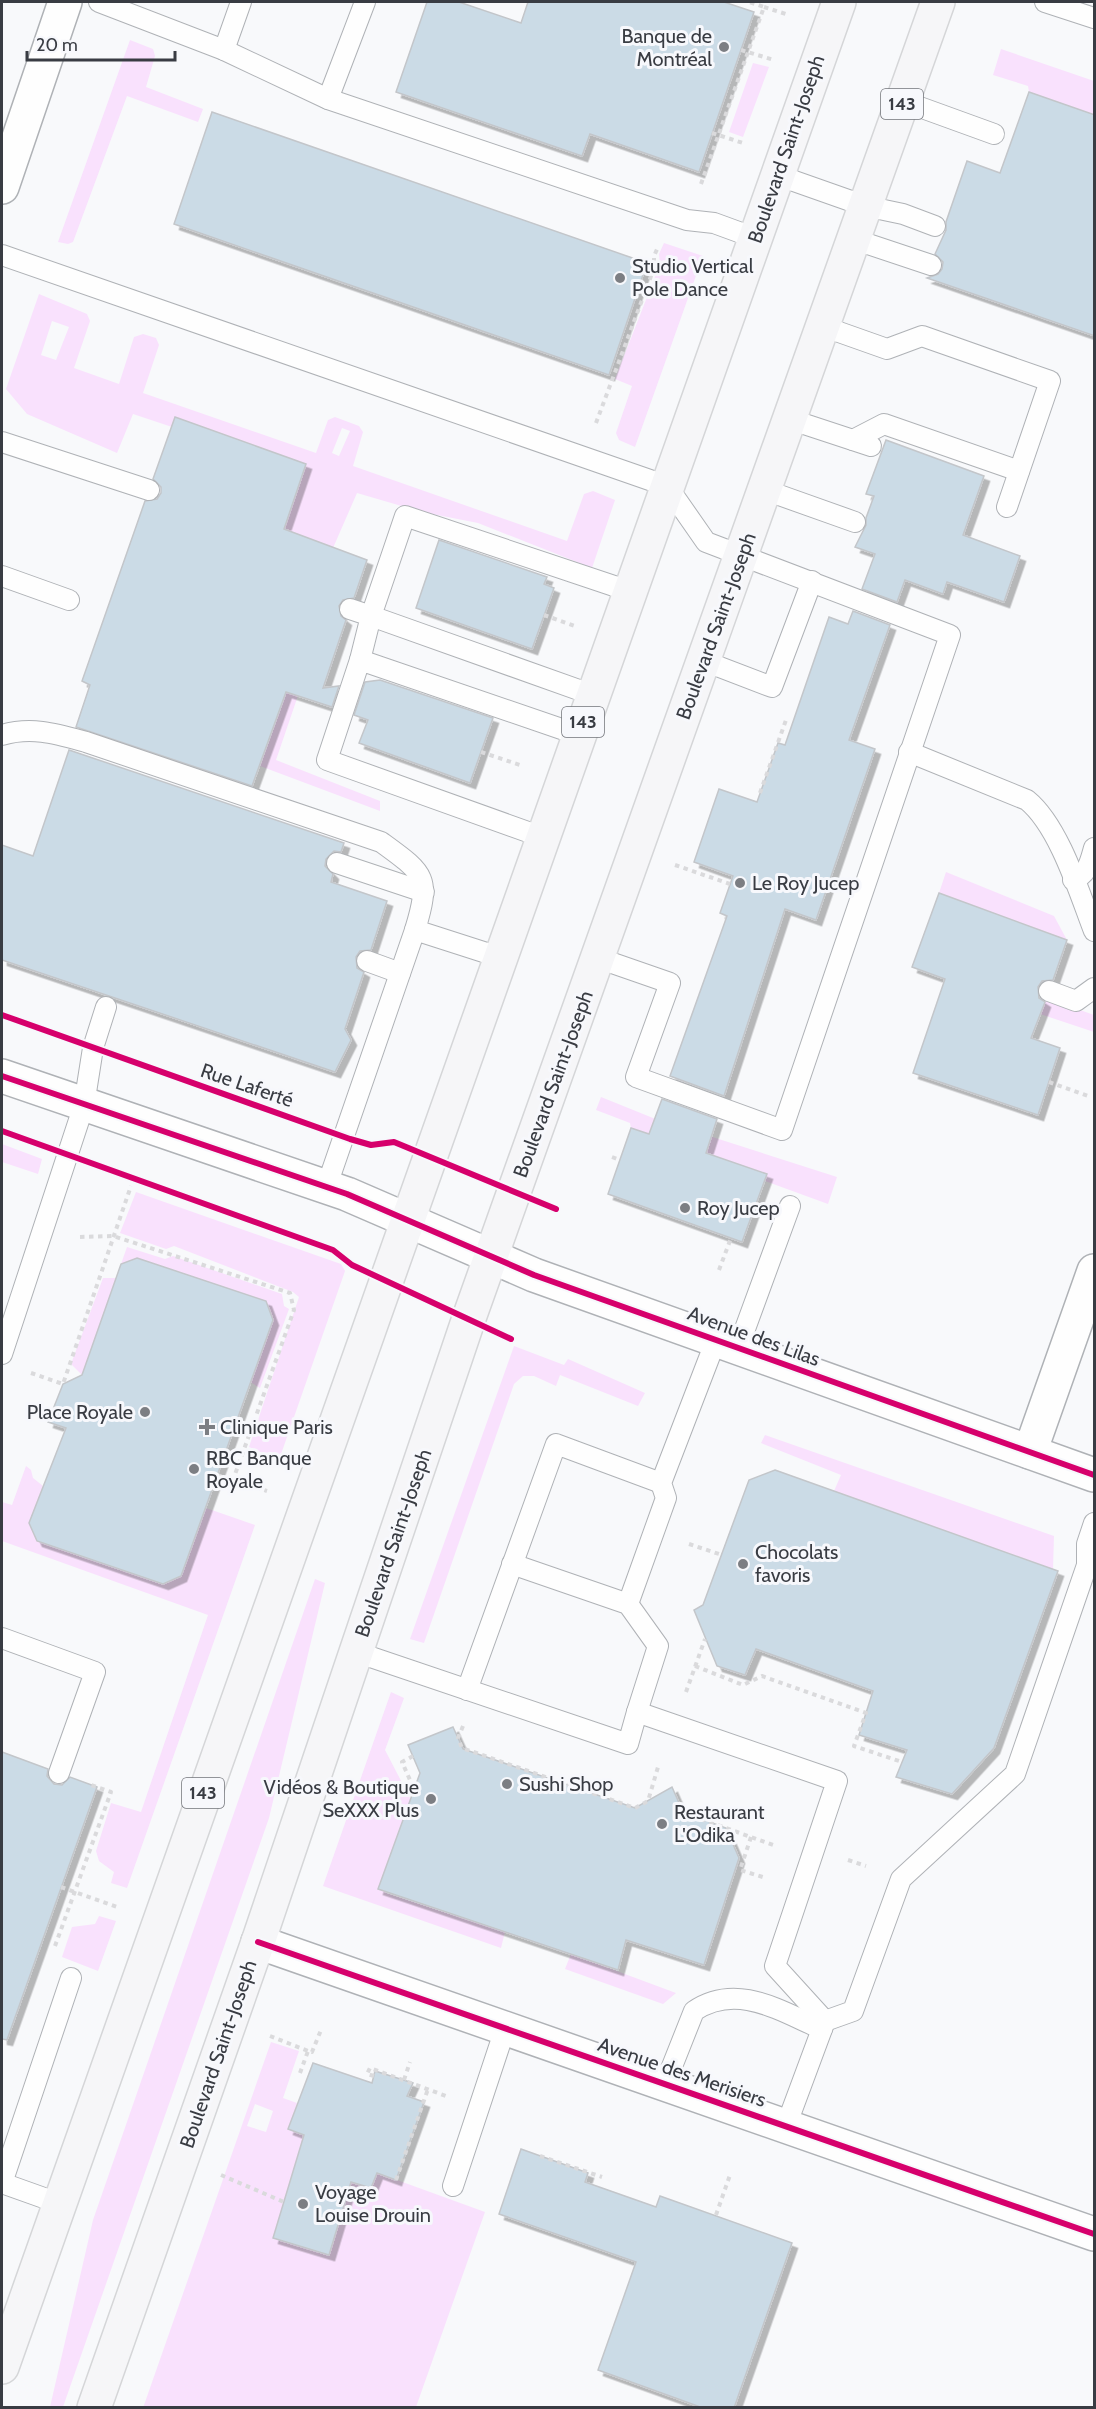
<svg xmlns="http://www.w3.org/2000/svg" width="1096" height="2409" viewBox="0 0 1096 2409" font-family="Cabin,sans-serif">
	<defs>
		<filter id="shadow"><feDropShadow dx="5.5" dy="5.5" stdDeviation="0" flood-color="#0004"/></filter>
	</defs>
	<rect width="100%" height="100%" fill="#f8f9fb"/>
	<g fill="#f9e1fd" fill-rule="evenodd">
		<path d="M130,40L153,49L155,56L146,87L203,109L198,122L127,96L73,242L68,244L58,242Z"/>
		<path d="M1001,49L1094,81V115L1029,92L1028,86L993,75Z"/>
		<path d="M753,63L769,67L743,137L729,132Z"/>
		<path d="M664,243L703,256L635,447L619,440L616,433L632,386L615,379L660,264L659,254Z"/>
		<path d="M39,294L87,314L90,321L74,368L119,384L134,337L143,334L156,338L159,345L143,393L316,453L328,420L335,417L359,426L363,432L353,466L567,541L584,494L593,491L615,500L592,568L478,523L422,512L357,493L333,548L284,529L306,464L176,417L172,427L133,414L117,453L27,414L6,389ZM52,321L69,327L56,360L41,355ZM342,428L350,431L339,456L332,453Z"/>
		<path d="M318,637L276,760L380,801V811L260,766L287,691Z"/>
		<path d="M946,872L1054,916L1067,940L939,893Z"/>
		<path d="M1047,998L1094,1015V1032L1040,1014Z"/>
		<path d="M601,1097L653,1118L837,1177L828,1204L765,1181L767,1174L631,1128L630,1123L596,1110Z"/>
		<path d="M2,1144L42,1159L38,1174L2,1162Z"/>
		<path d="M136,1192L341,1264L345,1271L279,1460L249,1447L299,1297L293,1292L174,1246L166,1249L120,1233Z"/>
		<path d="M127,1247L165,1259L173,1256L282,1294L284,1306L289,1309L260,1388L250,1382L266,1301L138,1258L121,1264Z"/>
		<path d="M103,1278H117L82,1375L71,1364Z"/>
		<path d="M514,1346L564,1365L568,1359L645,1393L638,1406L560,1375L556,1386L534,1376H523L514,1384L424,1643L410,1639Z"/>
		<path d="M765,1435L1054,1536L1053,1569L834,1491L841,1475L761,1443Z"/>
		<path d="M26,1466L31,1470L33,1478L43,1486L29,1523L37,1541L163,1584L181,1576L206,1508L255,1525L127,1888L111,1883L114,1872L99,1861L96,1851L111,1803L141,1812L208,1615L2,1541V1502L12,1505Z"/>
		<path d="M315,1579L325,1583L269,1818L63,2407H50L93,2220Z"/>
		<path d="M391,1692L404,1698L385,1750L411,1800L381,1882L386,1893L505,1932L501,1948L323,1886Z"/>
		<path d="M99,1916L116,1921L98,1971L62,1957L72,1927L95,1924Z"/>
		<path d="M571,1954L676,1993L663,2004L565,1969Z"/>
		<path d="M271,2042L299,2051L283,2098L297,2103L289,2129L367,2157L364,2168L485,2212L416,2407L143,2408ZM255,2104L273,2111L266,2132L247,2126Z"/>
	</g>
	<g fill="#cbdbe6" stroke="#c3c6ca" stroke-width="1.5" filter="url(#shadow)">
		<path d="M427,2H459L521,23L528,2H724L754,12L699,172L590,134L582,156L396,92Z"/>
		<path d="M1029,92L1095,115V336L927,278L938,274L942,269L943,262L935,254L946,230V222L967,161L1000,173Z"/>
		<path d="M212,112L647,263L609,375L174,224Z"/>
		<path d="M175,417L306,464L284,529L367,560L354,598L343,600L339,606L341,616L346,620L323,688L339,686L332,707L286,692L252,786L76,727L90,685L82,681L145,501L157,499L161,493V487L153,479Z"/>
		<path d="M886,440L984,476L963,535L1020,556L1004,602L947,582L943,594L905,580L897,602L862,589L875,554L855,547L866,525V518L874,496L866,494Z"/>
		<path d="M439,540L547,577L544,584L554,588L532,649L416,608Z"/>
		<path d="M853,611L890,625L849,740L875,749L816,920L785,909L724,1096L670,1076L727,916L720,913L733,876L694,862L719,789L757,802L778,743L785,745L829,617L848,624Z"/>
		<path d="M380,680L493,718L470,783L359,743L368,720L354,715L365,682Z"/>
		<path d="M69,750L344,843L341,852L334,851L326,859L325,866L333,874L331,882L387,901L371,950L360,951L356,957L357,968L364,972L345,1029L351,1040L335,1072L2,960V845L33,856Z"/>
		<path d="M939,893L1067,940L1053,980L1042,981L1038,987L1039,998L1045,1002L1031,1038L1060,1048L1038,1115L913,1073L945,979L912,967Z"/>
		<path d="M662,1099L717,1119L706,1153L767,1174L742,1242L608,1194L631,1128L649,1134Z"/>
		<path d="M137,1258L266,1301L273,1320L181,1576L163,1584L37,1541L29,1523L66,1428L48,1422L63,1384L82,1375L121,1264Z"/>
		<path d="M775,1470L1058,1571L994,1748L952,1794L896,1777L907,1750L859,1735L873,1691L756,1649L745,1675L717,1666L694,1610L703,1605L749,1480Z"/>
		<path d="M453,1727L463,1749L635,1808L672,1787L683,1812L726,1828L739,1858L704,1965L626,1940L618,1970L378,1889L420,1773L408,1745Z"/>
		<path d="M2,1752L48,1769L47,1776L54,1784L62,1785L70,1777L97,1787L7,2040L2,2039Z"/>
		<path d="M313,2063L372,2083L375,2071L413,2083L407,2096L424,2102L396,2180L377,2173L371,2188L351,2182L329,2255L273,2238L304,2135L288,2129Z"/>
		<path d="M521,2149L588,2173L585,2182L656,2207L660,2196L792,2243L734,2408H703L598,2370L636,2262L499,2214Z"/>
	</g>
	<g fill="none" stroke-linecap="round" stroke-linejoin="round">
		<defs>
			<g id="service">
				<path d="M99,2L224,50L328,99L687,220L714,223L755,238"/>
				<path d="M1045,2L1094,18"/>
				<path d="M224,50L241,2"/>
				<path d="M328,99L365,2"/>
				<path d="M903,101L994,134"/>
				<path d="M777,175L865,206L903,214L935,226"/>
				<path d="M853,239L931,265"/>
				<path d="M2,255L667,486L706,542L950,635L782,1130L636,1077L670,983L598,958"/>
				<path d="M822,326L887,349L922,336L1050,381L1007,507"/>
				<path d="M789,419L871,446"/>
				<path d="M853,440L884,424L1019,471"/>
				<path d="M2,442L149,490"/>
				<path d="M765,490L855,522"/>
				<path d="M2,576L69,600"/>
				<path d="M350,609L371,616L360,660"/>
				<path d="M704,661L772,687L812,581"/>
				<path d="M593,695L371,616L405,516L629,591"/>
				<path d="M2,735C32,726 57,734 86,742L381,842C425,874 431,877 415,930L499,957"/>
				<path d="M909,752L1027,800C1059,826 1079,892 1094,931"/>
				<path d="M542,837L327,760L360,660L579,735"/>
				<path d="M337,863L424,892"/>
				<path d="M1073,880C1088,874 1090,862 1094,848"/>
				<path d="M367,961L400,973"/>
				<path d="M1049,991L1076,1001L1094,988"/>
				<path d="M326,1188L415,930"/>
				<path d="M738,1348L790,1206"/>
				<path d="M2,1354L84,1105L93,1048L106,1007"/>
				<path d="M512,1564L628,1604L658,1646L637,1712"/>
				<path d="M628,1604L666,1498L661,1483L716,1340"/>
				<path d="M2,1638L95,1672L59,1773"/>
				<path d="M356,1652L628,1744L637,1712L837,1781L775,1966L825,2021"/>
				<path d="M467,1690L556,1444L661,1483"/>
				<path d="M825,2021L853,2011L901,1879L1015,1774L1087,1565V1544L1094,1523"/>
				<path d="M665,2084L694,2011C737,1982 780,2011 822,2029"/>
				<path d="M786,2126L825,2021"/>
				<path d="M2,2183L71,1978"/>
				<path d="M2,2183L58,2203"/>
				<path d="M453,2186L505,2029"/>
			</g>
			<g id="minor">
				<path d="M2,187L65,2"/>
				<path d="M1030,1452L1094,1271"/>
				<path d="M258,1942L1094,2234"/>
			</g>
			<path id="tertiary" d="M2,1076L347,1194L534,1275L1094,1475"/>
			<g id="primary">
				<path d="M2,2367L839,2"/>
				<path d="M94,2408L258,1942L469,1318L938,2"/>
			</g>
		</defs>
		<use href="#service" stroke="#afb2b6" stroke-width="22"/>
		<use href="#minor" stroke="#afb2b6" stroke-width="36"/>
		<use href="#tertiary" stroke="#afb2b6" stroke-width="36"/>
		<use href="#primary" stroke="#d5d6d8" stroke-width="36"/>
		<g stroke="#dadadc" stroke-width="4" stroke-dasharray="4.5 4.5" stroke-linecap="butt">
			<path d="M764,7L789,15"/>
			<path d="M741,50L774,60"/>
			<path d="M712,133L743,143"/>
			<path d="M701,184L764,7L749,2"/>
			<path d="M596,423L654,268V256L658,247"/>
			<path d="M544,615L575,626"/>
			<path d="M481,752L523,766"/>
			<path d="M760,793L786,720"/>
			<path d="M675,865L730,884"/>
			<path d="M1049,1082L1088,1096"/>
			<path d="M612,1157L620,1160"/>
			<path d="M80,1237L113,1236L290,1293L294,1310L233,1480L267,1491"/>
			<path d="M719,1270L731,1238"/>
			<path d="M31,1373L63,1384L131,1186"/>
			<path d="M217,1475L233,1480"/>
			<path d="M689,1544L722,1555"/>
			<path d="M695,1666L743,1685L762,1676L866,1713L854,1746L902,1762"/>
			<path d="M686,1692L705,1639"/>
			<path d="M463,1726L458,1738L462,1748L635,1808L648,1801L658,1767"/>
			<path d="M413,1756L402,1762L414,1789"/>
			<path d="M684,1813L776,1846"/>
			<path d="M751,1837L740,1870L766,1878"/>
			<path d="M848,1860L866,1866"/>
			<path d="M61,1887L120,1908"/>
			<path d="M55,1946L111,1792L91,1785"/>
			<path d="M270,2036L308,2051"/>
			<path d="M300,2073L308,2051L312,2052L321,2030"/>
			<path d="M374,2076L367,2074L370,2068L446,2096"/>
			<path d="M404,2080L410,2062"/>
			<path d="M540,2156L602,2177"/>
			<path d="M221,2175L284,2202"/>
			<path d="M396,2180L428,2089"/>
			<path d="M716,2215L730,2175"/>
		</g>
		<use href="#service" stroke="#fefefe" stroke-width="20"/>
		<use href="#minor" stroke="#fefefe" stroke-width="33"/>
		<use href="#tertiary" stroke="#fefefe" stroke-width="33"/>
		<use href="#primary" stroke="#f6f6f8" stroke-width="33"/>
		<defs>
			<g id="cycleway">
				<path d="M2,1015L350,1139L371,1145L394,1142L556,1209"/>
				<path d="M2,1076L347,1194L534,1275L1094,1475"/>
				<path d="M2,1131L333,1250L352,1265L511,1339"/>
				<path d="M258,1942L1094,2234"/>
			</g>
		</defs>
		<use href="#cycleway" stroke="#f7f8fc" stroke-width="10"/>
		<use href="#cycleway" stroke="#d6006c" stroke-width="6"/>
	</g>
	<g fill="#7c7e83" stroke="#f7f8fc" stroke-width="2">
		<circle cx="724" cy="47" r="6"/>
		<circle cx="620" cy="278" r="6"/>
		<circle cx="740" cy="883" r="6"/>
		<circle cx="685" cy="1208" r="6"/>
		<circle cx="145" cy="1412" r="6"/>
		<path d="M204 1418h6v6h6v6h-6v6h-6v-6h-6v-6h6z"/>
		<circle cx="194" cy="1469" r="6"/>
		<circle cx="743" cy="1564" r="6"/>
		<circle cx="507" cy="1784" r="6"/>
		<circle cx="431" cy="1799" r="6"/>
		<circle cx="662" cy="1824" r="6"/>
		<circle cx="303" cy="2204" r="6"/>
	</g>
	<g text-anchor="middle" dominant-baseline="central" stroke-width="6" stroke-linejoin="round" paint-order="stroke">
		<g fill="#f7f8fc" stroke="#72747a" stroke-width="1.5">
			<rect x="881" y="89" width="42" height="30" rx="4.5"/>
			<rect x="562" y="707" width="42" height="30" rx="4.5"/>
			<rect x="182" y="1778" width="42" height="30" rx="4.5"/>
		</g>
		<g font-size="18" font-weight="bold" fill="#393c43">
			<text x="902" y="104">143</text>
			<text x="583" y="722">143</text>
			<text x="203" y="1793">143</text>
		</g>
		<g font-size="20" fill="#393c43" stroke="#f7f8fc" text-anchor="start">
			<text x="712" y="36" text-anchor="end">Banque de<tspan x="712" dy="23">Montréal</tspan></text>
			<text x="632" y="266">Studio Vertical<tspan x="632" dy="23">Pole Dance</tspan></text>
			<text x="752" y="883">Le Roy Jucep</text>
			<text x="697" y="1208">Roy Jucep</text>
			<text x="133" y="1412" text-anchor="end">Place Royale</text>
			<text x="220" y="1427">Clinique Paris</text>
			<text x="206" y="1458">RBC Banque<tspan x="206" dy="23">Royale</tspan></text>
			<text x="755" y="1552">Chocolats<tspan x="755" dy="23">favoris</tspan></text>
			<text x="519" y="1784">Sushi Shop</text>
			<text x="419" y="1787" text-anchor="end">Vidéos &amp; Boutique<tspan x="419" dy="23">SeXXX Plus</tspan></text>
			<text x="674" y="1812">Restaurant<tspan x="674" dy="23">L'Odika</tspan></text>
			<text x="315" y="2192">Voyage<tspan x="315" dy="23">Louise Drouin</tspan></text>
		</g>
		<g font-size="20" fill="#393c43" stroke="#f7f8fc">
			<text transform="translate(786 149) rotate(-71)">Boulevard Saint-Joseph</text>
			<text transform="translate(716 626) rotate(-70)">Boulevard Saint-Joseph</text>
			<text transform="translate(553 1084) rotate(-70)">Boulevard Saint-Joseph</text>
			<text transform="translate(247 1085) rotate(19)">Rue Laferté</text>
			<text transform="translate(754 1336) rotate(20)">Avenue des Lilas</text>
			<text transform="translate(393 1543) rotate(-71)">Boulevard Saint-Joseph</text>
			<text transform="translate(218 2054) rotate(-71)">Boulevard Saint-Joseph</text>
			<text transform="translate(682 2072) rotate(19)">Avenue des Merisiers</text>
		</g>
	</g>
	<rect width="1096" height="2409" fill="none" stroke="#393c43" stroke-width="6"/>
	<path d="M27 51v9h148v-9" fill="none" stroke="#393c43" stroke-width="3"/>
	<text x="36" y="51" font-size="18" fill="#393c43" stroke="#f7f8fc" stroke-width="4.5" paint-order="stroke">20 m</text>
</svg>
